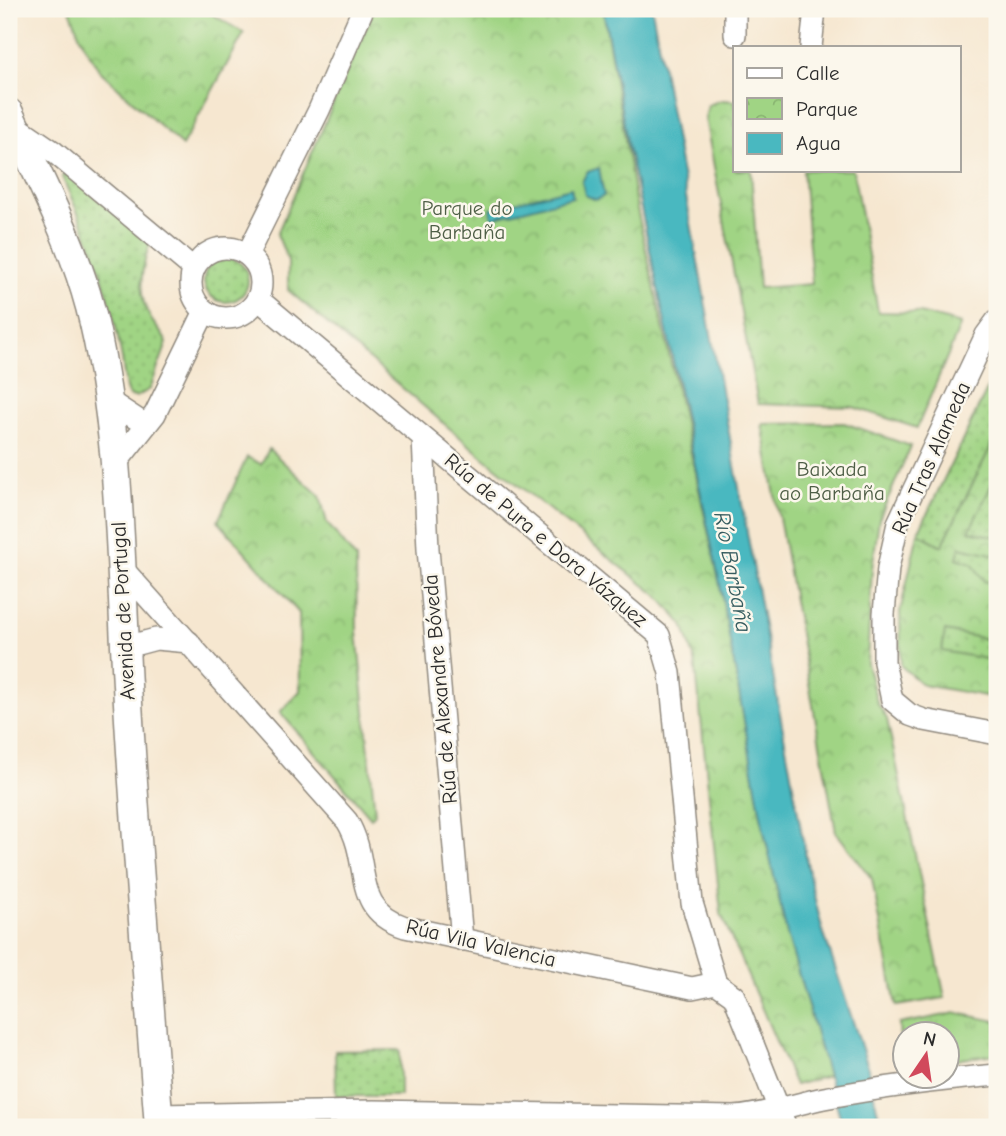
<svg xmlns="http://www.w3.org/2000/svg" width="1006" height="1136" viewBox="0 0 1006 1136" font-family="'Comic Neue',sans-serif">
	<defs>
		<pattern id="grass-tufts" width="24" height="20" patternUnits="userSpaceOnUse" patternTransform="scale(1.75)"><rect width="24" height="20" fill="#a0d484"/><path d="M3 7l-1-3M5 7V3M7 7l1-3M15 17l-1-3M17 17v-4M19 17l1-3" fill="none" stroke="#8ab672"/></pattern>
		<pattern id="park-crowns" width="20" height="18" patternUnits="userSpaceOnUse" patternTransform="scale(1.75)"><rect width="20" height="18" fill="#a0d484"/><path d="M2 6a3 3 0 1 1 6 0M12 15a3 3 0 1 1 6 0" fill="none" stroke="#8ab672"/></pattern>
		<pattern id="garden-dots" width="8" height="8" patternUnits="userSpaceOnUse" patternTransform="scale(1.75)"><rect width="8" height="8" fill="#a0d484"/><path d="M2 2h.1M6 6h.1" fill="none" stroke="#8ab672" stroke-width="1.8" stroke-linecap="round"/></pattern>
	</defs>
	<rect width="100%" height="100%" fill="#fbf7ec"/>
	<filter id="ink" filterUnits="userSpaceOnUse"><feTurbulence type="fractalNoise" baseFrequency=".0143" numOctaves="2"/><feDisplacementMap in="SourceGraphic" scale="14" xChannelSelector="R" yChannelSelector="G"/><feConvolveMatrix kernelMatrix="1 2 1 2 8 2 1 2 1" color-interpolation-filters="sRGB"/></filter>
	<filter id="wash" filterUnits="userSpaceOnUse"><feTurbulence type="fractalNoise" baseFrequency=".00686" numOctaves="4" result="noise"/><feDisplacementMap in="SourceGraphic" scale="28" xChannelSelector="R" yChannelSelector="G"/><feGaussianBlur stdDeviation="1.57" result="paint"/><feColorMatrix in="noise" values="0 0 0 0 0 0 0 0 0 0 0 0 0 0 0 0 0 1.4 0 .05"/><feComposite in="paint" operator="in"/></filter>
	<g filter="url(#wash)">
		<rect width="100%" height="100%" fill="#f6e7d0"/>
		<path fill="url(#grass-tufts)" stroke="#668058" stroke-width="2" d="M956,1013L997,1021V1054L947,1061L946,1034H904L902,1067L899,1024Z"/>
		<g fill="url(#park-crowns)" stroke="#668058" stroke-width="2">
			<path d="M70,9H203L244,33L182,146L99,70L80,37Z"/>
			<path d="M374,9H603L637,209L720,585L763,827L787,934L828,1076L795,1085L721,914L695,660L683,625L659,597L483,457L288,290V261L277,234Z"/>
			<path d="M722,100L735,101V170H751L759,288L812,284L803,170H853L878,312L920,313L961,324L917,428L853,407L758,404L705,118L708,105Z"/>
			<path d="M997,369V698L923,685L901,666L900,612L918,533Z"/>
			<path d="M844,423L911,446L879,519L872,569L867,663L877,702L887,719L945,998L896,1006L872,879L836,832L762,424Z"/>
			<path d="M269,449L320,496L327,523L356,559L357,631L375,813L371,818L280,712L300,691L299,613L218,521L247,457L261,464Z"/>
		</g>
		<g fill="url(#garden-dots)" stroke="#668058" stroke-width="2">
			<path d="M66,172L150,243C141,270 136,294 151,319C156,327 163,334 167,343L150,389L136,397L129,396L126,389C117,307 96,251 62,177Z"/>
			<circle cx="226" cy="280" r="22"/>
			<path d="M997,369V434L942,546L918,533Z"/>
			<path d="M997,474V537L969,531Z"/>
			<path d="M960,547L997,555V584L984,581L972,563L957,558Z"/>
			<path d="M945,631L997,641V661L942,651Z"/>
			<path d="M400,1050V1096H336L335,1051Z"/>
		</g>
		<g fill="#49b8c0" stroke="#3a7276" stroke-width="2">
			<path d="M603,9H652L810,879L822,928L867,1064L881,1127H843L787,934L763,827L720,585L628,146Z"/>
			<path d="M599,168L604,196L596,200L585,195L582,182L587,172Z"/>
			<path d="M571,188L573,197L492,218L491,208Z"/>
		</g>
	</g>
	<g filter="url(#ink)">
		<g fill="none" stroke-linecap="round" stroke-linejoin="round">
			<defs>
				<g id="minor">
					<path d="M735,35V9"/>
					<path d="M811,47L815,9"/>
					<path d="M16,126L54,152L194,269"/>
					<circle cx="226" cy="283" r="35"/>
					<path d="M247,255L319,110L363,9"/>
					<path d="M258,299L659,635L670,673L692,903L716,983"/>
					<path d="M997,320L986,335L898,523L888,568L884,614V662L892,700L910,715L924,720L997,734"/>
					<path d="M106,399L138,420"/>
					<path d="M423,438L428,549L462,940"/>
					<path d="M113,467L155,414L205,311"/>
					<path d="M122,568L347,821C373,863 349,908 405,927L692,988L716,983L734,996L786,1127"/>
					<path d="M126,647L156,639L189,642"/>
					<path d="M158,1115L374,1111L734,1117C765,1115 794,1104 824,1098C882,1087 939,1080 997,1075"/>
				</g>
				<path id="tertiary" d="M9,113C38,176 72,239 90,307C121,426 120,563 127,685C135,833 148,980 159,1127"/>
			</defs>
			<use href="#minor" stroke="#90897e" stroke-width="24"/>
			<use href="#tertiary" stroke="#90897e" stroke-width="31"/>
			<use href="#minor" stroke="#fff" stroke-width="21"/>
			<use href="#tertiary" stroke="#fff" stroke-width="28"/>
		</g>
	</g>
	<g text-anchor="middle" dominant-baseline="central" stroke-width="5" stroke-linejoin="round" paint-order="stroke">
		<g font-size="21" fill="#4e5e46" stroke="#fbf7ec">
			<text x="467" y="208">Parque do<tspan x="467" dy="24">Barbaña</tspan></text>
			<text x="832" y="469">Baixada<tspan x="832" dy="24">ao Barbaña</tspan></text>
		</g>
		<g font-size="21" fill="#2b2b2b" stroke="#fbf7ec">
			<text transform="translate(931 458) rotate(-66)">Rúa Tras Alameda</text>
			<text transform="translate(546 540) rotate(40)">Rúa de Pura e Dora Vázquez</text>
			<text transform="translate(123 611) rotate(-93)">Avenida de Portugal</text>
			<text transform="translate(440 689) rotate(-95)">Rúa de Alexandre Bóveda</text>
			<text transform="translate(481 943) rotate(13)">Rúa Vila Valencia</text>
		</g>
		<g font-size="23" font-style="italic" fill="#365c5f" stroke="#fbf7ec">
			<text transform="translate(733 572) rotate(79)">Río Barbaña</text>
		</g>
	</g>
	<rect width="1006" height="1136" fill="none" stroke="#fbf7ec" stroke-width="35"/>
	<rect x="733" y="46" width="228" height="126" fill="#fbf7ec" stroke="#a8a59f" stroke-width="2"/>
	<rect x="747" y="68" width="35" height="10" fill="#ffffff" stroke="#a8a59f" stroke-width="2"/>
	<text x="796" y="80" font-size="21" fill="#2b2b2b">Calle</text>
	<rect x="747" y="98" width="35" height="21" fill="url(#park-crowns)" stroke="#a8a59f" stroke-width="2"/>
	<text x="796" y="116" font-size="21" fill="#2b2b2b">Parque</text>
	<rect x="747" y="133" width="35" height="21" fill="#49b8c0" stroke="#a8a59f" stroke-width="2"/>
	<text x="796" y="150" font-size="21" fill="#2b2b2b">Agua</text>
	<g transform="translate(926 1055) rotate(13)"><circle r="33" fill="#fbf7ec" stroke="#a8a59f" stroke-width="2"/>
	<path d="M0-5L12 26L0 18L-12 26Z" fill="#d1495b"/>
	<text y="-10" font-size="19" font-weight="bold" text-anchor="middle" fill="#2b2b2b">N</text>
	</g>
</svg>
